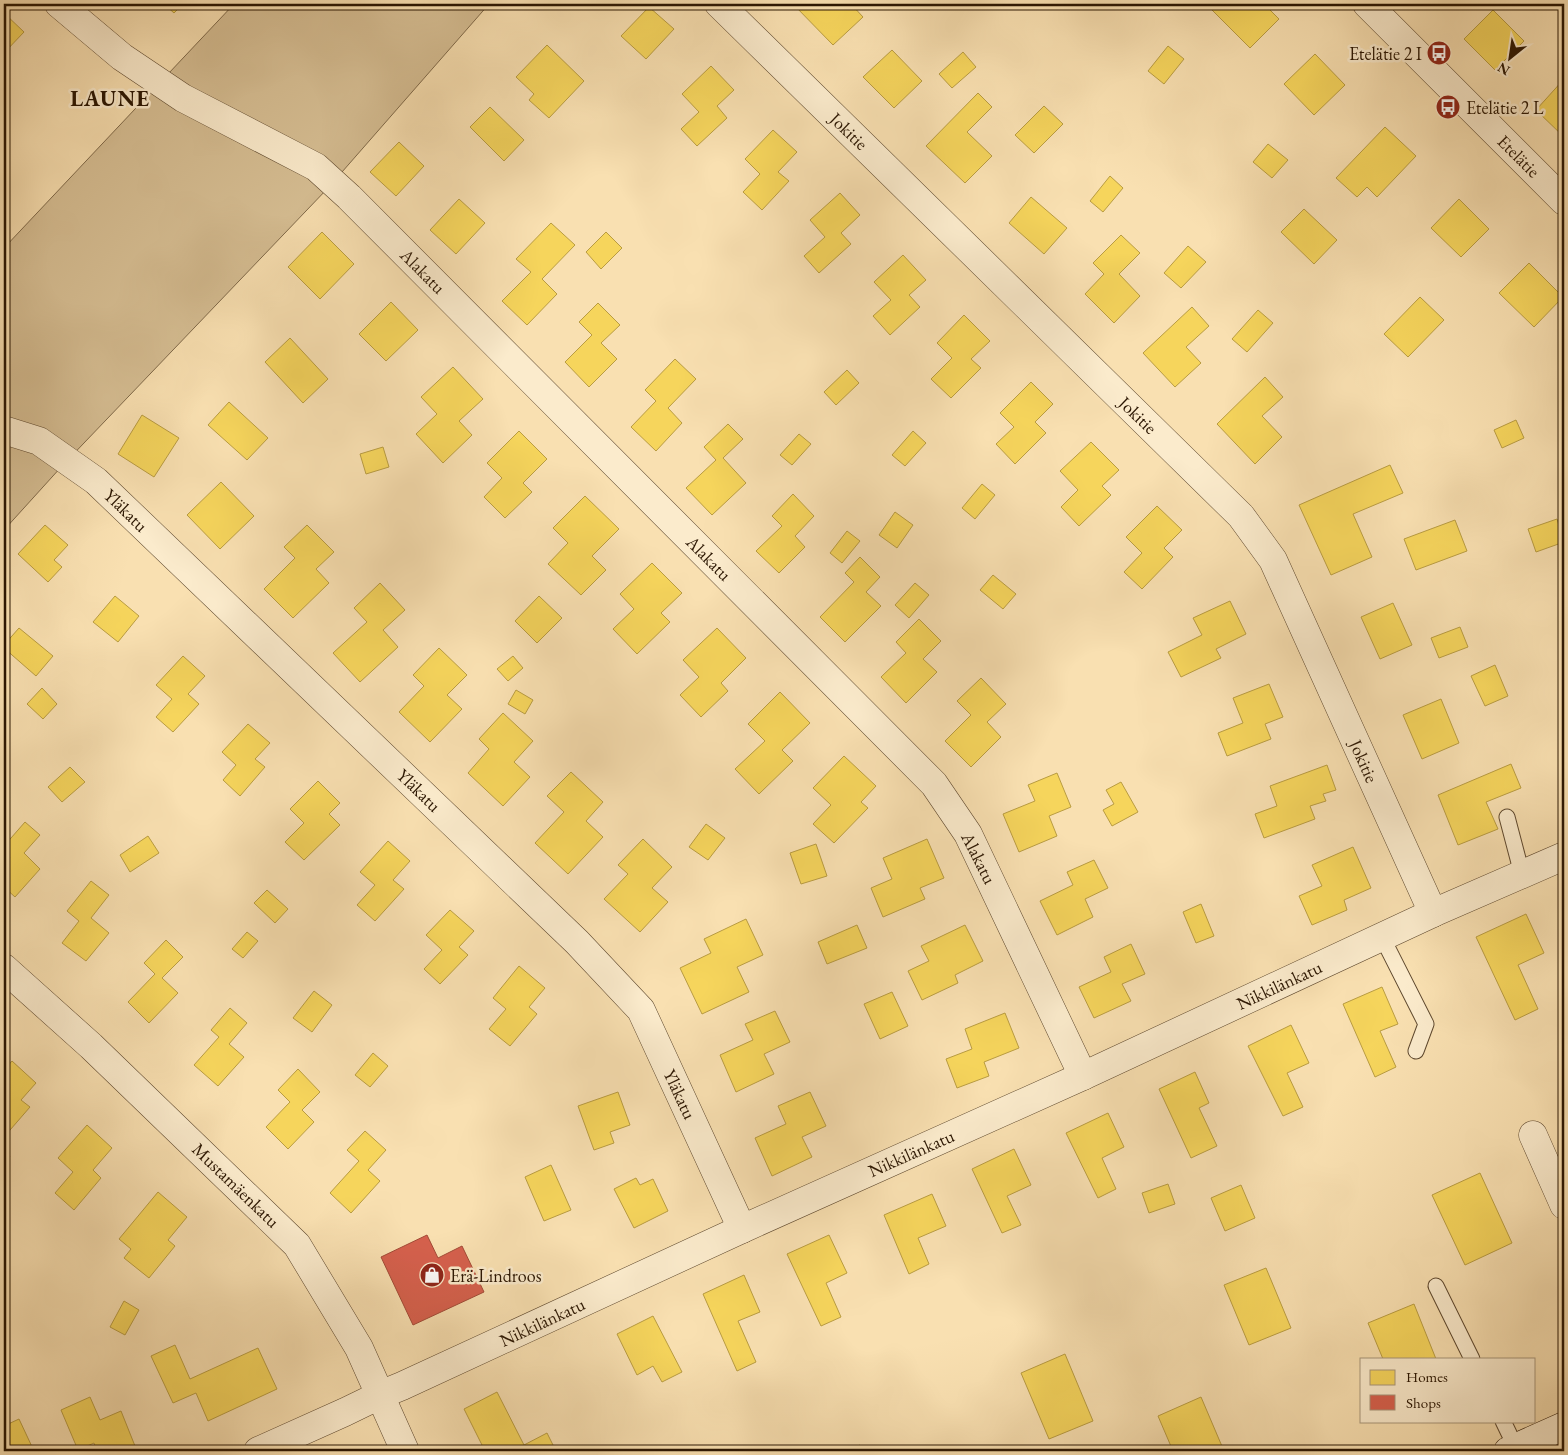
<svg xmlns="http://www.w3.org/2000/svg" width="1568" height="1455" viewBox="0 0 1568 1455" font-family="'EB Garamond',serif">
	<rect width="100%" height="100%" fill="#f9e0b1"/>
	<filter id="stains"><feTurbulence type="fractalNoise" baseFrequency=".004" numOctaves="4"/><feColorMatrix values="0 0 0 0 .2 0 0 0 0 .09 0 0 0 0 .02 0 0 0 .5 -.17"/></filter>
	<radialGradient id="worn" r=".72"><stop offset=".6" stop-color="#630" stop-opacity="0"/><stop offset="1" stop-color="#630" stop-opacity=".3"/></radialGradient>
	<path fill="#d6be93" stroke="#806a4a" d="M234,4H489L328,188L62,466L4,530V248Z"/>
	<g fill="#f6d55c" stroke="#b99c41">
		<path d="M164,4H183L174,13Z"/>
		<path d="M793,4H851L863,17L833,45Z"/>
		<path d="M1219,4H1264L1279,19L1250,48L1212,10Z"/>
		<path d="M649,7L674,29L646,59L621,36Z"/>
		<path d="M1493,10L1524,41L1495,70L1464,39Z"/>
		<path d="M4,13L24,32L4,53Z"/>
		<path d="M547,45L584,81L549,118L529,100L534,94L516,77Z"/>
		<path d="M1168,46L1184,59L1164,84L1148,71Z"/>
		<path d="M892,50L922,81L894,108L863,77Z"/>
		<path d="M963,52L976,67L952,88L939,74Z"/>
		<path d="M1315,54L1345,85L1314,115L1284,84Z"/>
		<path d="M711,66L734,90L717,106L727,118L697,146L681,129L699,112L682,94Z"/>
		<path d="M1564,79V137L1536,110Z"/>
		<path d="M978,93L992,107L967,132L992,156L965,183L926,146Z"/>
		<path d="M1044,106L1063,124L1034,153L1015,135Z"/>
		<path d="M490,107L524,140L504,161L470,127Z"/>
		<path d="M1385,127L1416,156L1377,197L1367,187L1357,197L1336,178Z"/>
		<path d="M773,130L797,152L778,172L789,181L762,210L743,192L760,174L745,159Z"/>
		<path d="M399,142L424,166L396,196L370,172Z"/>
		<path d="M1268,144L1288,160L1272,178L1253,162Z"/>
		<path d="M1110,176L1123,188L1103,212L1090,201Z"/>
		<path d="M840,193L860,215L841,233L851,244L819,273L804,256L825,237L810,220Z"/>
		<path d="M1031,197L1067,228L1044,254L1009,223Z"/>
		<path d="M459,199L485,223L456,254L430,230Z"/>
		<path d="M1459,199L1489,229L1461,257L1431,228Z"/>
		<path d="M1304,209L1337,240L1314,264L1281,232Z"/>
		<path d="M551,223L575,245L542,279L557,294L527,325L502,301L531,272L516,259Z"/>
		<path d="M322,232L354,264L320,299L288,267Z"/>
		<path d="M606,232L622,248L601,269L586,252Z"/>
		<path d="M1121,235L1140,253L1119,274L1140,296L1114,323L1085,294L1104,274L1093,263Z"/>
		<path d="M1188,246L1206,262L1181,288L1164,273Z"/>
		<path d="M903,255L926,280L909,295L920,307L890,335L873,316L891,300L874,282Z"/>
		<path d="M1529,263L1563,297L1534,327L1499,293Z"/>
		<path d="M1420,297L1444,320L1408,357L1384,334Z"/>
		<path d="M391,302L418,330L386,361L359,334Z"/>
		<path d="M598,303L620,325L601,343L617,359L589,387L565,362L592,335L579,322Z"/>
		<path d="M1192,307L1209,326L1186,347L1201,363L1175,387L1143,353Z"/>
		<path d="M1258,310L1273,323L1247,352L1232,339Z"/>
		<path d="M964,315L990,341L971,359L981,368L951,398L931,379L952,358L937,343Z"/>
		<path d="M290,338L328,379L303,403L265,362Z"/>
		<path d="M675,359L696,379L668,408L682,423L656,451L631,427L656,401L645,390Z"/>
		<path d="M453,367L483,399L459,421L472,435L443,463L416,434L437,414L421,397Z"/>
		<path d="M847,370L859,383L836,405L824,392Z"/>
		<path d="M1265,377L1283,397L1262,416L1282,437L1255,464L1217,424Z"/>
		<path d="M1031,382L1053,404L1035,422L1046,433L1015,464L996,444L1014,427L1000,413Z"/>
		<path d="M229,402L268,438L247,460L208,425Z"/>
		<path d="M142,415L179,438L154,477L118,454Z"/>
		<path d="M1516,420L1524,438L1502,448L1494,430Z"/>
		<path d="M728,424L743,439L723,458L746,483L712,515L686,488L716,460L704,447Z"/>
		<path d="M519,431L547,459L523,483L532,492L505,518L484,497L502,478L487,463Z"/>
		<path d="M913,431L926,443L905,466L892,455Z"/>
		<path d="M799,434L811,444L792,465L780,455Z"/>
		<path d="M1091,442L1119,470L1102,486L1111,495L1079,526L1061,507L1078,490L1060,471Z"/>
		<path d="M383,447L389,467L366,474L360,454Z"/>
		<path d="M1390,465L1403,493L1353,514L1372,557L1331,575L1299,505Z"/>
		<path d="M221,482L254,516L220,549L187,515Z"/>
		<path d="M982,484L995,495L975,519L962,508Z"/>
		<path d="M793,494L814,516L795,536L805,547L779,573L756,551L782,526L772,516Z"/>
		<path d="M585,496L619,529L592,556L606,570L581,595L548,564L568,543L553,528Z"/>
		<path d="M1157,506L1182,530L1164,548L1173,557L1142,589L1124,572L1142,553L1126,537Z"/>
		<path d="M895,512L913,525L897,548L879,535Z"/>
		<path d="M1557,519L1564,542L1536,552L1528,529Z"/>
		<path d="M1455,520L1467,551L1416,570L1404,539Z"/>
		<path d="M45,525L68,545L54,560L62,567L48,582L18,554Z"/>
		<path d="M307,525L334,552L316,569L329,583L293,618L264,589L295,558L284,547Z"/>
		<path d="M847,531L860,541L842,563L830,553Z"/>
		<path d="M860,557L880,577L866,592L881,606L845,642L820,617L854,582L845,573Z"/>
		<path d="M652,563L682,593L661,613L670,622L637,654L613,629L634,609L620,594Z"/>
		<path d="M993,575L1016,594L1003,609L980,590Z"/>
		<path d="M380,583L405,610L383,630L398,647L360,682L333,653L367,622L354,608Z"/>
		<path d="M915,583L929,595L909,618L895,605Z"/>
		<path d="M115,596L139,616L118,642L93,622Z"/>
		<path d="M539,596L562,618L537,643L515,621Z"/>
		<path d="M1230,601L1246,634L1216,649L1221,658L1181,677L1168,652L1202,635L1193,618Z"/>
		<path d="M1393,603L1412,645L1380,659L1361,617Z"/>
		<path d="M919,619L941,641L923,659L937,672L906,703L881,677L906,653L896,642Z"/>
		<path d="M1460,627L1468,647L1439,658L1431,638Z"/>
		<path d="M19,628L53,656L36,676L4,648V645Z"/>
		<path d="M717,628L746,658L721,683L728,691L701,717L680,695L699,677L683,660Z"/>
		<path d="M439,648L467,675L447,695L462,709L430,742L399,712L424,686L413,675Z"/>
		<path d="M183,656L205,676L188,694L199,704L173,732L156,717L172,699L156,685Z"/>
		<path d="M513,656L523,668L508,681L497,669Z"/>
		<path d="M1495,665L1508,696L1485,706L1471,676Z"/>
		<path d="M981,678L1006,704L987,722L1001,737L971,767L945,741L971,715L957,701Z"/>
		<path d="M1269,684L1283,717L1265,724L1271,739L1227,756L1218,733L1243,723L1233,698Z"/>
		<path d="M42,688L57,704L43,719L27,704Z"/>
		<path d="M516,690L533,700L525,714L508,704Z"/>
		<path d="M780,692L810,723L782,750L793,761L759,794L735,769L765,741L748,724Z"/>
		<path d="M1441,699L1459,743L1422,759L1403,715Z"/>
		<path d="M503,713L533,741L514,762L530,777L503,806L468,773L489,749L479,739Z"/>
		<path d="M248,724L270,743L255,759L265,767L240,796L223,780L236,765L222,752Z"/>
		<path d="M844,756L876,786L861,802L868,808L834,843L813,824L831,805L813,788Z"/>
		<path d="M1511,764L1521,788L1486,802L1498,829L1458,845L1438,795Z"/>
		<path d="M1327,765L1336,790L1323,794L1326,801L1310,806L1315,819L1264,838L1255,814L1277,806L1270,786Z"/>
		<path d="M70,767L85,782L62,802L48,787Z"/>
		<path d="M571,772L603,802L586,821L603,837L568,874L535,843L564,812L547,796Z"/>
		<path d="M1057,773L1071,807L1049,816L1057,836L1019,852L1003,814L1035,801L1028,785Z"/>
		<path d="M318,781L340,803L329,814L340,825L304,860L285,842L304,823L290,809Z"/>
		<path d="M1121,782L1138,812L1112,826L1103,810L1114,804L1106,790Z"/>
		<path d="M25,822L40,835L24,853L40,869L15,897L4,887V864L10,857L4,852V846Z"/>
		<path d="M706,824L725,838L708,860L689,847Z"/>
		<path d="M148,836L159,853L130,872L120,855Z"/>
		<path d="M643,839L672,867L652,888L668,902L640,932L604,899L628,874L618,865Z"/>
		<path d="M927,839L944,878L920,888L925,899L883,917L871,888L892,879L883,858Z"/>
		<path d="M388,841L410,861L393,880L404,889L375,921L357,905L375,885L360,872Z"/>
		<path d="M816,844L827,876L801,884L790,853Z"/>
		<path d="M1353,847L1371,888L1344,900L1347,910L1312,925L1299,896L1322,886L1312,865Z"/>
		<path d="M1094,860L1108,888L1085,899L1093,917L1057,935L1040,901L1073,885L1067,872Z"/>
		<path d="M91,881L109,895L91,918L109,933L86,961L62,943L79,921L67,911Z"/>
		<path d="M267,890L288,909L275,923L254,903Z"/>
		<path d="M1201,904L1214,936L1196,943L1183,912Z"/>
		<path d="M450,910L474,931L459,947L468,955L440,984L424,969L442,950L426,935Z"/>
		<path d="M1526,914L1544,953L1518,965L1538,1009L1515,1020L1476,937Z"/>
		<path d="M746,919L763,955L737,967L749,992L702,1014L680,968L711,953L704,939Z"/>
		<path d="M857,925L867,948L827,964L818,942Z"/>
		<path d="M965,925L983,961L955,975L958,983L922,1000L908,971L929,961L921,946Z"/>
		<path d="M247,932L258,941L243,958L232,949Z"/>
		<path d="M166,940L183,957L162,978L178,993L149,1023L128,1002L155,974L144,963Z"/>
		<path d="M1131,944L1145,974L1122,984L1131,1001L1094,1018L1079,987L1111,972L1104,957Z"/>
		<path d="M519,966L545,988L529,1007L537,1014L510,1046L489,1029L506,1009L493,998Z"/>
		<path d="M1382,987L1398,1024L1380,1031L1396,1067L1375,1077L1343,1004Z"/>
		<path d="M314,991L332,1005L312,1032L293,1018Z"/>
		<path d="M892,992L908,1026L880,1039L864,1004Z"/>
		<path d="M230,1008L247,1023L229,1044L244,1057L218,1086L194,1065L219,1037L211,1030Z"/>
		<path d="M775,1011L790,1042L764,1054L774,1074L736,1092L720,1055L753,1040L745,1024Z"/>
		<path d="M1005,1013L1019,1048L984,1062L989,1076L957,1088L946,1059L972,1049L965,1029Z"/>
		<path d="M1291,1025L1309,1063L1287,1073L1303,1107L1283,1116L1248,1046Z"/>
		<path d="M373,1053L388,1066L370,1087L355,1075Z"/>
		<path d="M12,1061L36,1083L21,1100L30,1107L4,1137V1070Z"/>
		<path d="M298,1069L320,1092L302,1110L314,1122L288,1149L266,1127L290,1102L278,1090Z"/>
		<path d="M1195,1072L1209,1103L1199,1108L1217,1146L1191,1158L1159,1089Z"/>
		<path d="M618,1092L630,1125L610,1132L614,1143L594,1150L578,1106Z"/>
		<path d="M810,1092L826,1126L802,1137L812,1157L772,1176L755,1138L786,1124L778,1106Z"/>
		<path d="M1108,1113L1124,1147L1102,1158L1116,1189L1098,1198L1066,1133Z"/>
		<path d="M87,1125L112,1148L93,1170L101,1178L74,1210L55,1193L73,1172L58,1158Z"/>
		<path d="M365,1131L386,1150L368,1170L380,1181L351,1213L330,1193L359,1161L347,1150Z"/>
		<path d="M1014,1149L1031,1185L1007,1196L1021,1225L1002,1233L972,1169Z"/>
		<path d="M4,1152L10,1156L4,1165Z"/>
		<path d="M551,1165L571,1210L544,1221L525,1177Z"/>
		<path d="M1480,1173L1512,1243L1465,1265L1432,1195Z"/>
		<path d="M636,1178L640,1185L653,1179L668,1211L634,1228L614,1189Z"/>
		<path d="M1168,1184L1175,1204L1149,1213L1142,1193Z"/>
		<path d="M1241,1185L1255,1218L1225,1231L1211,1198Z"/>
		<path d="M158,1192L187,1217L168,1240L175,1246L149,1278L124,1258L131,1249L119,1239Z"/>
		<path d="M932,1194L946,1226L918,1238L929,1264L909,1274L884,1215Z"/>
		<path d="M829,1235L847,1273L826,1283L841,1317L821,1326L787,1254Z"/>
		<path d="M1266,1268L1291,1328L1249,1345L1224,1285Z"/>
		<path d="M744,1275L760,1312L738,1321L756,1362L737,1371L703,1294Z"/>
		<path d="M124,1301L139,1310L125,1335L110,1327Z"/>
		<path d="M1414,1304L1436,1359H1383L1368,1323Z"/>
		<path d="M653,1316L682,1372L662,1382L653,1366L637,1375L617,1334Z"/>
		<path d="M175,1345L190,1379L258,1348L277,1389L208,1421L196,1393L173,1403L151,1356Z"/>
		<path d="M1065,1354L1093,1421L1049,1439L1021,1373Z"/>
		<path d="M497,1392L524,1445L547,1433L556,1451H485L464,1409Z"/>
		<path d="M90,1397L100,1420L121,1411L137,1451H97L94,1443L78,1450L61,1410Z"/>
		<path d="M1201,1397L1224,1451H1173L1158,1416Z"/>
		<path d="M19,1419L34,1451H4V1426Z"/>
		<path d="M860,1445L863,1451H847Z"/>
	</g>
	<path fill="#d6604d" stroke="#a34a36" d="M427,1235L438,1258L462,1246L484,1292L413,1325L381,1257Z"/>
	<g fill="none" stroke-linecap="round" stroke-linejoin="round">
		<defs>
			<g id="lane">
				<path d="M1507,817L1522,874"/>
				<path d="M1382,937L1426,1024L1416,1051"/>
				<path d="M1436,1286L1472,1359"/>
				<path d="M1503,1421L1516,1448"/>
			</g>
			<g id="street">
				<path d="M59,4L122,57L183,98L316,167L349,197L934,784L968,834L1083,1076"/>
				<path d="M719,4L1241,516L1273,560L1433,913"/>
				<path d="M1367,4L1564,201"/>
				<path d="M4,430L39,441L96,481L577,942L641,1010L742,1229"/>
				<path d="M4,968L91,1046L297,1245L359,1348L405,1451"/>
				<path d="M1533,1135L1564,1205"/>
				<path d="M258,1451L345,1412L380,1395L402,1386L742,1229L1083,1076L1433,913L1564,856"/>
			</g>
			<path id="secondary" d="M1508,1451L1564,1426"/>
		</defs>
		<use href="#lane" stroke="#5e482e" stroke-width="17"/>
		<use href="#street" stroke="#5e482e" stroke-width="29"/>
		<use href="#secondary" stroke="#2b1602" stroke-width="29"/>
		<use href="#lane" stroke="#fbebcc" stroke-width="15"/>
		<use href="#street" stroke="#fbebcc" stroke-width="28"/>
		<use href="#secondary" stroke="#fbebcc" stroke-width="28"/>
	</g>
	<defs>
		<symbol id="bus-disc" viewBox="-11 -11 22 22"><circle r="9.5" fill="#8f2418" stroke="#fbebcc"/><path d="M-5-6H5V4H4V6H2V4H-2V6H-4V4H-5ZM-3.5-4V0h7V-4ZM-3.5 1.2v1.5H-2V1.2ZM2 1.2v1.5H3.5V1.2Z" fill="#fff"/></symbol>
		<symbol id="shop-disc" viewBox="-11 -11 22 22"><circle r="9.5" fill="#8f2418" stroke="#fbebcc"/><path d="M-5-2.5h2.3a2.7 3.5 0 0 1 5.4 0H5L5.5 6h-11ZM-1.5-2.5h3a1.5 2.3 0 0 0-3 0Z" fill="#fff"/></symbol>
	</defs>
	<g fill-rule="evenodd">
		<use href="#bus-disc" x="1425" y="39" width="28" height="28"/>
		<use href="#bus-disc" x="1434" y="93" width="28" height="28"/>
		<use href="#shop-disc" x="418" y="1261" width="28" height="28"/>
	</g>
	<g text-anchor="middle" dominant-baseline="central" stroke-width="5" stroke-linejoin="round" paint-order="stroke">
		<g font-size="18" fill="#2b1602" stroke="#fbebcc" text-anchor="start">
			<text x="1422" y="53" text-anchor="end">Etelätie 2 I</text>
			<text x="1466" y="107">Etelätie 2 L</text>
			<text x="450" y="1275">Erä-Lindroos</text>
		</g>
		<g font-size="18" fill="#2b1602" stroke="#fbebcc">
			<text transform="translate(849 131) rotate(44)">Jokitie</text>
			<text transform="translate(1519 156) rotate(45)">Etelätie</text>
			<text transform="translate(423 271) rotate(45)">Alakatu</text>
			<text transform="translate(1138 415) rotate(44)">Jokitie</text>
			<text transform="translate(126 510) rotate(44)">Yläkatu</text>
			<text transform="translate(709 558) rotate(45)">Alakatu</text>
			<text transform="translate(1364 761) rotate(66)">Jokitie</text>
			<text transform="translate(419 790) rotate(44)">Yläkatu</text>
			<text transform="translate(979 858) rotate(63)">Alakatu</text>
			<text transform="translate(1279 985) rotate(-25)">Nikkilänkatu</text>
			<text transform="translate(680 1094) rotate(65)">Yläkatu</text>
			<text transform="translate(911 1153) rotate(-24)">Nikkilänkatu</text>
			<text transform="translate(236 1185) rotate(44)">Mustamäenkatu</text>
			<text transform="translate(542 1322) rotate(-25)">Nikkilänkatu</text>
		</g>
		<g font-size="22" font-weight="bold" letter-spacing="1" fill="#2b1602" stroke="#fbebcc">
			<text x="110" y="98">LAUNE</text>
		</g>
	</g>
	<rect width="1568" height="1455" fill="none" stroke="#f9e0b1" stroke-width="20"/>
	<rect x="5" y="5" width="1558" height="1445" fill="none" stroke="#2b1602" stroke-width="2.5"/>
	<rect x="10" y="10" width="1548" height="1435" fill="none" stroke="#2b1602"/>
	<rect x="1360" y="1358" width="175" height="65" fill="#fbebcc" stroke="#a8967b"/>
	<rect x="1370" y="1370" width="25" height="15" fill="#f6d55c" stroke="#a8967b"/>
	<text x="1406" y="1382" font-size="15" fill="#2b1602">Homes</text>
	<rect x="1370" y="1395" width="25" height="15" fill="#d6604d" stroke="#a8967b"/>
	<text x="1406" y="1408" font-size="15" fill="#2b1602">Shops</text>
	<g transform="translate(1510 58) rotate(210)" stroke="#fbebcc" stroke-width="4" paint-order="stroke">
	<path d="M0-4L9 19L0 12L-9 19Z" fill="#2b1602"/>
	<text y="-8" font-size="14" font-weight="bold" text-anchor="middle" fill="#2b1602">N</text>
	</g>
	<rect width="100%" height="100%" filter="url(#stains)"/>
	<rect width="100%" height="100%" fill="url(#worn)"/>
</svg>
